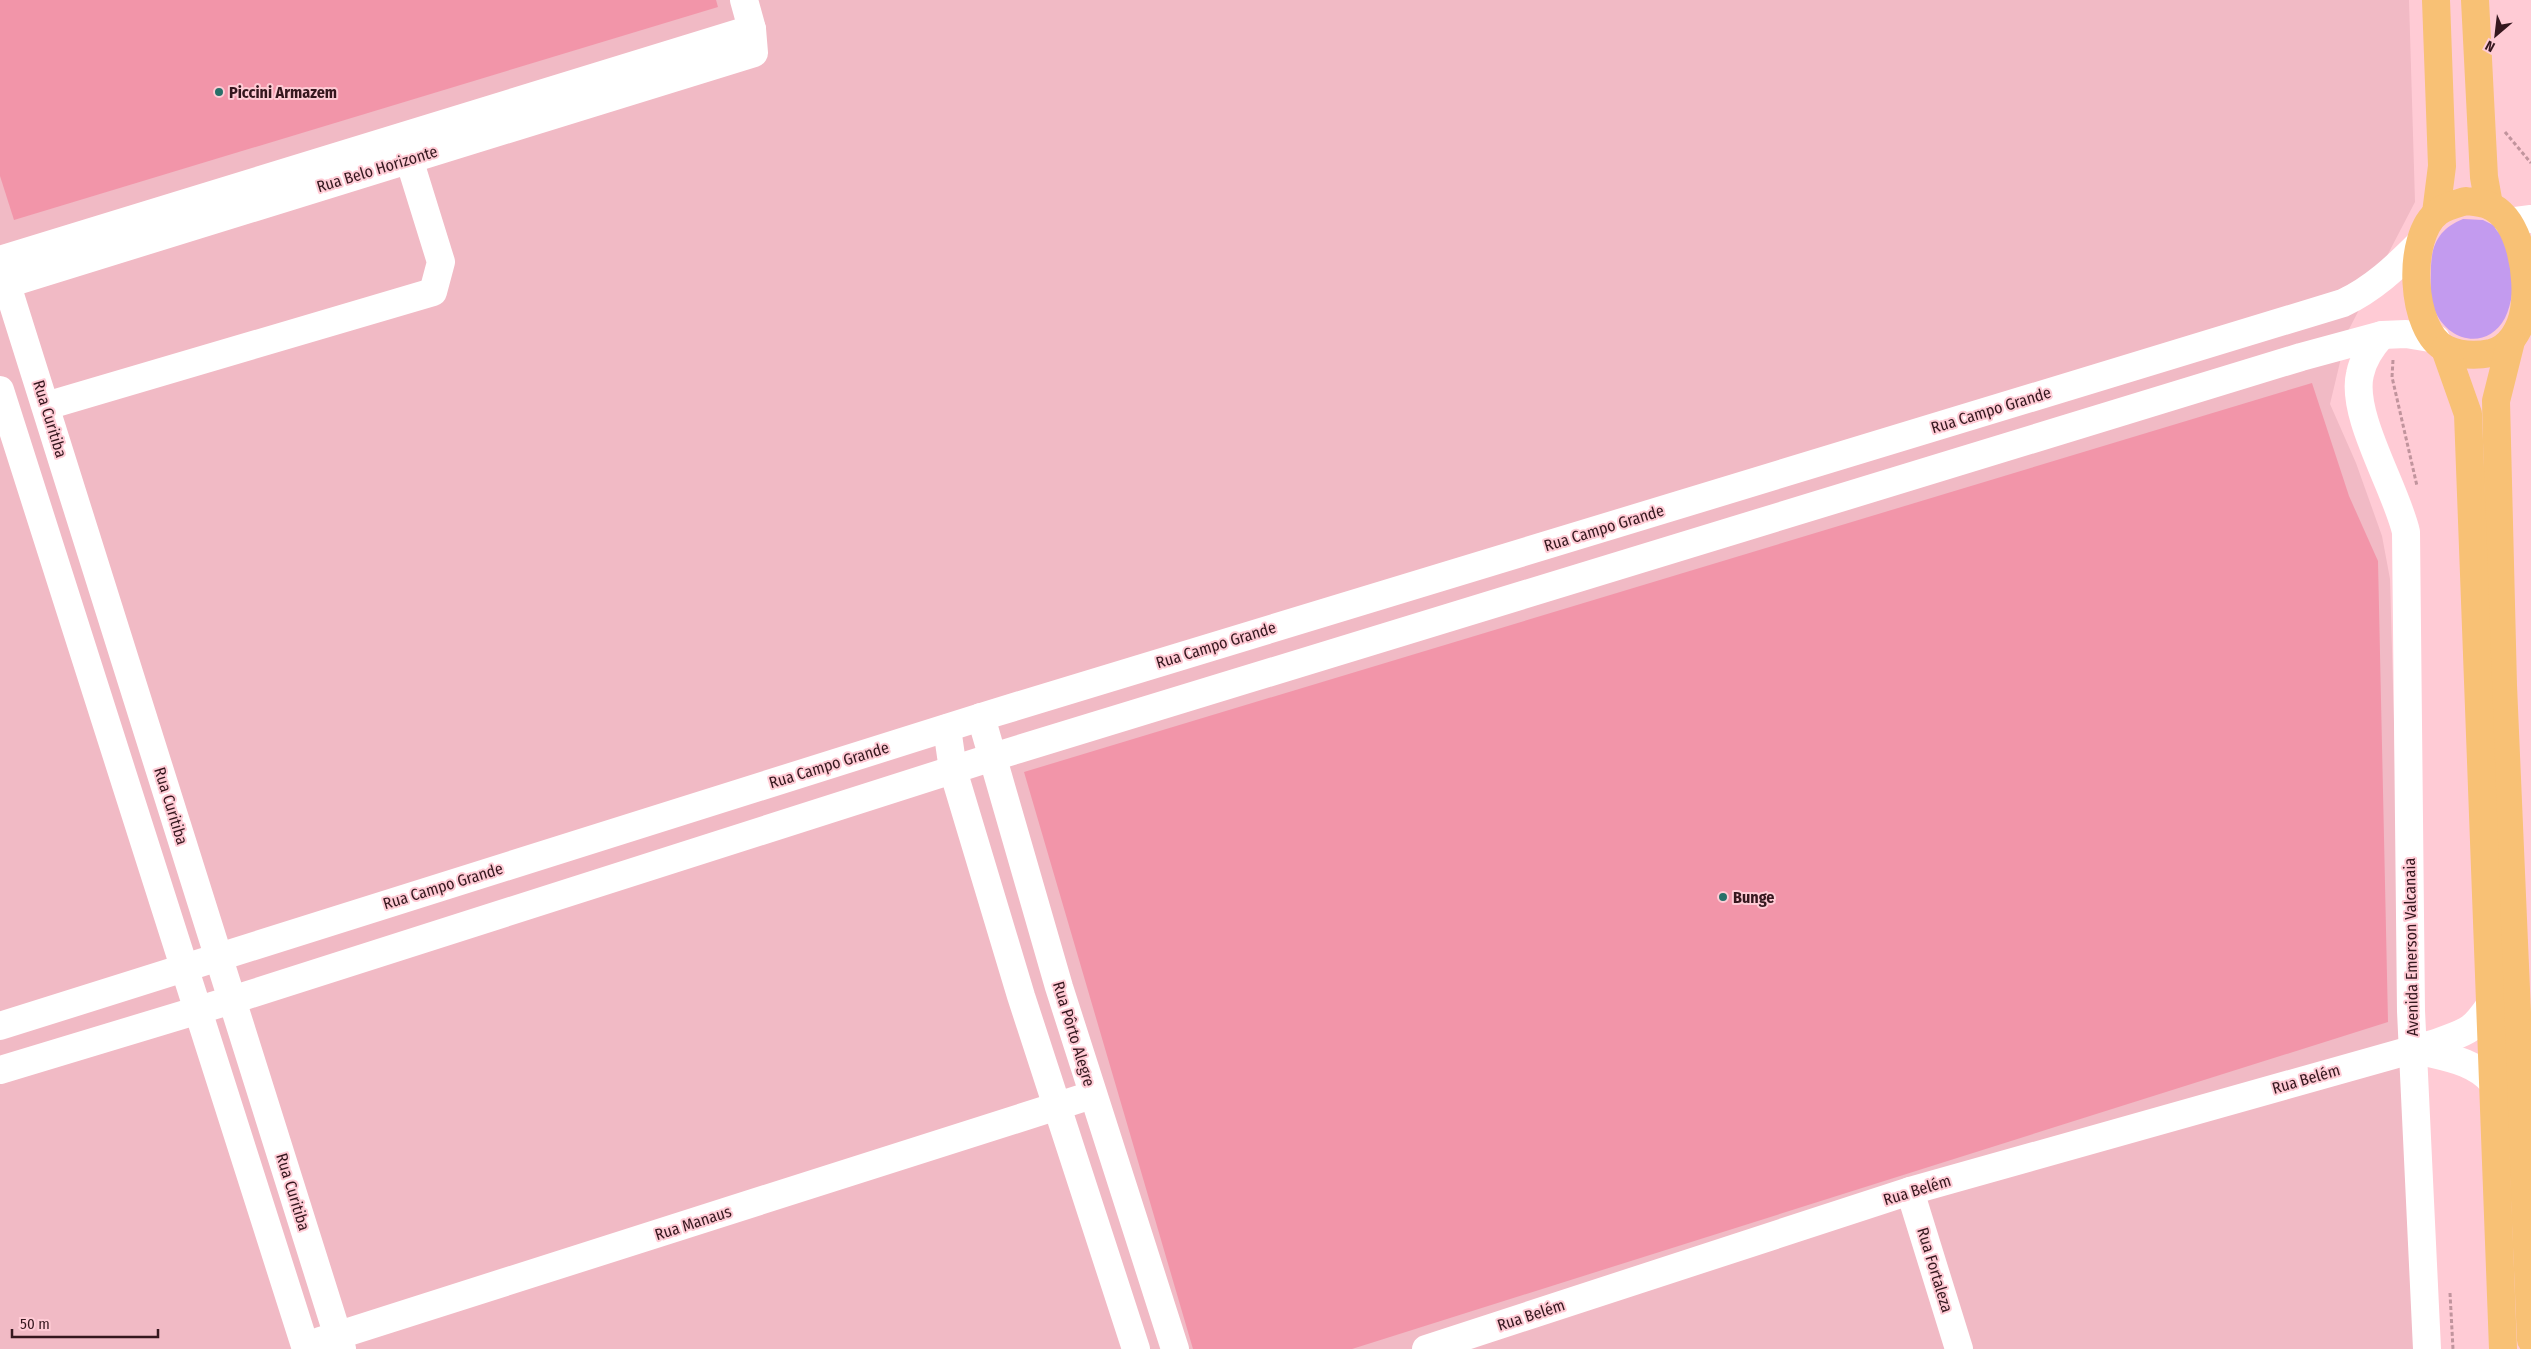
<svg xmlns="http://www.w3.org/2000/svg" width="2531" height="1349" viewBox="0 0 2531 1349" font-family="'Fira Sans Condensed',sans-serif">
	<rect width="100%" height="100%" fill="#ffcbd5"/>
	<path fill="#f1bac5" d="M0,0H2409L2415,202L2347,333L2330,404L2356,463L2382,536L2390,579L2402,1008L2419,1349H0Z"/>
	<path fill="#c39bef" d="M2463,219L2483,220L2497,227C2502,239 2513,256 2514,269C2514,284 2512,304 2505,318C2488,350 2449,343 2435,311C2429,299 2431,279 2431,266C2432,242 2441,228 2463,219Z"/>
	<g fill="#f295a9">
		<path d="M0,0H716L718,7L14,220L0,176Z"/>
		<path d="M2312,383L2349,496L2378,561L2388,1022L1352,1349H1193L1024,772Z"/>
	</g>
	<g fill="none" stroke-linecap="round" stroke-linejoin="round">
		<g stroke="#c1949d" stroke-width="3" stroke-dasharray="4 2.5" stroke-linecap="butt">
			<path d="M2505,132L2531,163"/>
			<path d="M2393,360L2392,377L2417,486"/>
			<path d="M2450,1293L2453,1349"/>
		</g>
		<g stroke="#fff" stroke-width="28">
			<path d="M2508,222L2531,219"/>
			<path d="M0,260L752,29"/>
			<path d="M0,263L342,1349"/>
			<path d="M0,286L754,53L752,29L744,0"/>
			<path d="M2382,335C2372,346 2363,359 2360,374C2350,415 2396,488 2406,532L2411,1011L2427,1349"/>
			<path d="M0,390L306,1349"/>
			<path d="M46,406L433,292L441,262L409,159L408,142"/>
			<path d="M981,717L1059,987L1175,1349"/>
			<path d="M947,728L953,770L1021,996L1136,1349"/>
			<path d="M0,1026L981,717L2343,303C2373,289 2396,267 2419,244"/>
			<path d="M2413,1049C2440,1057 2473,1059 2492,1082"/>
			<path d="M0,1070L232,1000L993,757L2301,357L2382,335L2406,334L2436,339"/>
			<path d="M1910,1191L1959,1349"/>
			<path d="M320,1341L1092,1095"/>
			<path d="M1426,1349L1910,1191L2436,1043C2467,1031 2471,1033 2490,1005"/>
		</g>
		<g stroke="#f8c175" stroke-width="28">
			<path d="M2436,0L2442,166L2436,213"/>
			<path d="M2475,0L2484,177L2489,205"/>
			<path d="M2466,201C2473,202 2482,203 2488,205C2522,219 2529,279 2524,310C2521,329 2510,348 2491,353C2476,356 2461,356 2446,349C2410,331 2406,236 2438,212C2446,206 2456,204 2466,201Z"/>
			<path d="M2511,341L2496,401L2503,685L2531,1340"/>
			<path d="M2445,349L2468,414L2503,1349"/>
		</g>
	</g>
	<g fill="#287069" stroke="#ffcbd5" stroke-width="2">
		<circle cx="219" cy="92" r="5"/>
		<circle cx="1723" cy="897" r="5"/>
	</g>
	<g text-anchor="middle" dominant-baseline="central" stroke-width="4" stroke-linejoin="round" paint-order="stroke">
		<g font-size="16" font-weight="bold" fill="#35171e" stroke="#ffcbd5" text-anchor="start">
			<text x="229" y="92">Piccini Armazem</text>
			<text x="1733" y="897">Bunge</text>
		</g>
		<g font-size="16" fill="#35171e" stroke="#ffcbd5">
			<text transform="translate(377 169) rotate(-17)">Rua Belo Horizonte</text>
			<text transform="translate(1991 410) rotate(-17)">Rua Campo Grande</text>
			<text transform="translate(50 419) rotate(73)">Rua Curitiba</text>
			<text transform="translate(1604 528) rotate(-17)">Rua Campo Grande</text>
			<text transform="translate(1216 645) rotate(-17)">Rua Campo Grande</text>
			<text transform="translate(829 765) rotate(-17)">Rua Campo Grande</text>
			<text transform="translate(171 806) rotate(73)">Rua Curitiba</text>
			<text transform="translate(443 886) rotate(-17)">Rua Campo Grande</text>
			<text transform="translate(2411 947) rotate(-91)">Avenida Emerson Valcanaia</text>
			<text transform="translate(1074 1034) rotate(73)">Rua Pôrto Alegre</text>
			<text transform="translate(2306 1079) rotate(-16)">Rua Belém</text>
			<text transform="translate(1917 1190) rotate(-17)">Rua Belém</text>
			<text transform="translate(293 1192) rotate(73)">Rua Curitiba</text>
			<text transform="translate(693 1223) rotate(-18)">Rua Manaus</text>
			<text transform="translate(1935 1270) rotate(73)">Rua Fortaleza</text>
			<text transform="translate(1531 1315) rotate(-18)">Rua Belém</text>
		</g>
	</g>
	<g transform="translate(2496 35) rotate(208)" stroke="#ffcbd5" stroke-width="4" paint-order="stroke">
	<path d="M0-4L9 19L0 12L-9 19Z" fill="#35171e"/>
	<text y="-8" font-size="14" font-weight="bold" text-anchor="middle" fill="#35171e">N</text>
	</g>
	<path d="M12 1329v8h146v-8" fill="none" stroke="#35171e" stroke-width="2.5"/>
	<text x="20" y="1329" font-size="15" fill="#35171e" stroke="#ffcbd5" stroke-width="4" paint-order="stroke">50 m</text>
</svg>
